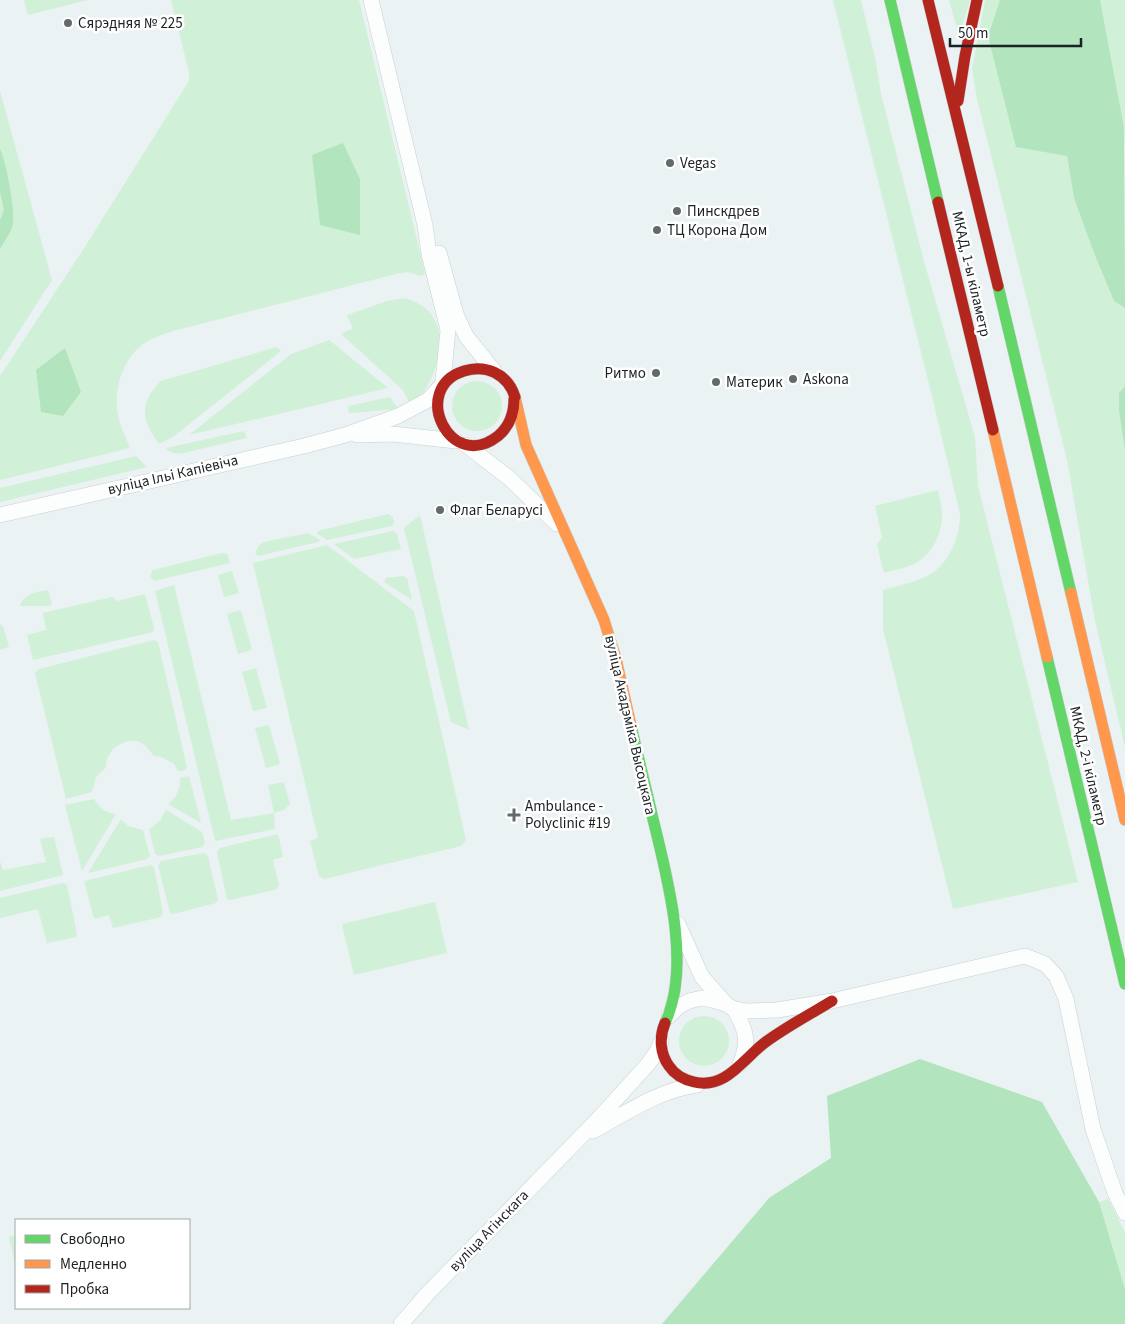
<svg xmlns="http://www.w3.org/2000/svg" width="1125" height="1324" viewBox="0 0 1125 1324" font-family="'Source Sans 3',sans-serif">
	<rect width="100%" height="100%" fill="#eaf2f4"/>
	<g fill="#d1f0d8">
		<path d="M24,0H88L28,15Z"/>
		<path d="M171,0H359L425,273L422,276L408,272L396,274L173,331C162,335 151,338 142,345C122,360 113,392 118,415C120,426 126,438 130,448L0,480V376L81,253L189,81V72Z"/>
		<path d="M833,0H861L876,62L881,94L925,265L975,437L978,486L1078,882L953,909L883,629V590C897,586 912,583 925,577C948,567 960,538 960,514L929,384Z"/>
		<path d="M949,0H970L959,36Z"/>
		<path d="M985,0H1000L988,36L1067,156L1074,198L1094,253L1114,301L1125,308V386L1119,393V411L1125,451V747L1095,621L1067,460L977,99L972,69Z"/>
		<path d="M1075,0H1125V145L1124,128Z"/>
		<path d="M0,91L52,280L0,361Z"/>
		<path d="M406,298C418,303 428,307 434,319C447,340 436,375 422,394C419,397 413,400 409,402L403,390L341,334L353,328L347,315L387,301Z"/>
		<path d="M329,340L388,388L189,435L291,354Z"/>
		<path d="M277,347L281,351L173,437L159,444C141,419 139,403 161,381Z"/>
		<circle cx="477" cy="406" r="25"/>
		<path d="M390,397L398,409L349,413L348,406Z"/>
		<path d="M244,431L247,438L179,454L170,452L166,448Z"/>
		<path d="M136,456L147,467L0,502V488Z"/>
		<path d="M938,490C939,498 942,506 942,514C943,532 931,556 914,564C905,568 894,570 884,573L877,545L882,537L875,506Z"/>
		<path d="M388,514L393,517L394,522L392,526L327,540L317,533L318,531Z"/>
		<path d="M420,515L469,730L451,722L404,528Z"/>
		<path d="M393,531L397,534L401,549L354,559L334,544Z"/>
		<path d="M308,533L320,540L318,542L258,556L255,553L259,545L264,542Z"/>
		<path d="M327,545L414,611L466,840L461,846L324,879L319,876L310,841L318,838L253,563Z"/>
		<path d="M222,553L227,554L230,563L154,581L150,576L153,570Z"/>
		<path d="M232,571L239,593L224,597L218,575Z"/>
		<path d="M403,576L407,578L412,600L384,582L386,578Z"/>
		<path d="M174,585L231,820L274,813L268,785L284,782L290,804L284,810L274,813L275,829L215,841L155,591Z"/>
		<path d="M48,590L52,604L48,606H20C24,593 37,592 48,590Z"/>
		<path d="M145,594L154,628L153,632L33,660L27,635L46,630L43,613L112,597L117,601Z"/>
		<path d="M241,610L252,650L238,654L227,614Z"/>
		<path d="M0,624L3,626L9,647L0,650Z"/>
		<path d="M154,640L158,642L187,767L185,770L178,771L174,764L162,757L154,756L146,746L138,741H128L120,744L113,749L107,758L106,767L96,777L92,792L66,799L35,673L39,669Z"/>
		<path d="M256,668L267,708L253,711L242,672Z"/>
		<path d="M269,725L280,764L266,768L255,728Z"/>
		<path d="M189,776L201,823L168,804C178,796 180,789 180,778Z"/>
		<path d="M94,799C99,808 106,813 116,814L82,871L65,805Z"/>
		<path d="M166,810L202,832L205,843L203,847L159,856L155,854L149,829L160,821Z"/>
		<path d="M121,819L128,826L143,830L150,856L147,859L88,873Z"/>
		<path d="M278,834L283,857L273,860L279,885L277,889L230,900L227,899L217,852L220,848Z"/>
		<path d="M54,837L63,875L0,891V861L3,870L46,862L40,839Z"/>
		<path d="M204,853L208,856L218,900L216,903L173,914L170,912L158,866L161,861Z"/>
		<path d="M150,865L154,867L163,913L161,917L113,928L109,915L94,919L84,881Z"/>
		<path d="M63,883L67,885L77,934L76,937L47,943L38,909L0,918V898Z"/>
		<path d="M435,902L447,953L354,975L342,924Z"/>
		<circle cx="704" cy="1041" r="25"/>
		<path d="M1108,1199L1125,1232V1289L1099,1202Z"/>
		<path d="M16,1235V1268L9,1237Z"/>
	</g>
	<g fill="#b2e4bd">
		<path d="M1000,0H1100L1124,128L1125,308L1114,301L1094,253L1074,198L1067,156L1016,147L988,36Z"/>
		<path d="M343,143L360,179V235L320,225L312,155Z"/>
		<path d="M0,149C6,161 17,216 12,228C9,235 4,242 0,249V220L4,210L0,192Z"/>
		<path d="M65,348L81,392L63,416L41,412L36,370Z"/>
		<path d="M1125,386V451L1119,411V393Z"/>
		<path d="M920,1059L1042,1102L1099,1202L1125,1289V1324H662L769,1198L831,1158L827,1096Z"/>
	</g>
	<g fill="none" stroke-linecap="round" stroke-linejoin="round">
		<defs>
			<g id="street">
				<path d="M371,0L425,225L429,254L448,330L443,381"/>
				<path d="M439,253L456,314L466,336L494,371"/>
				<path d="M357,435L393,434L456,441"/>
				<path d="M466,445L509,478L557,524"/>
				<path d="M0,515L304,446L345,435L398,416L428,400L440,387"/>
				<path d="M678,924L702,977L726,1004"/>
				<path d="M734,1009C746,1030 750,1041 740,1064"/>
				<path d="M669,1016L678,1007L689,1001L702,998L713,1000L726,1004L734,1009L746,1011L777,1010L832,1001L1025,956L1045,964L1056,976L1066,999L1093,1129L1115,1193L1125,1213"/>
				<path d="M593,1131C626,1113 659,1090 697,1085"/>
				<path d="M401,1324L429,1292L601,1116L648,1064L656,1053L661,1042"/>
			</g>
			<g id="fast">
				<path d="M890,0L938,202"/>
				<path d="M998,286L1071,593"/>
				<path d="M1047,657L1125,984"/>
				<path d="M631,726C638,757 646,788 653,819C667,877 692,966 665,1023"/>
			</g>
			<g id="slow">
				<path d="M515,397L526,445L604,620L616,659L631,726"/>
				<path d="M993,430L1047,657"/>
				<path d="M1071,593L1125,820"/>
			</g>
			<g id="jam">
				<path d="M928,0L998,286"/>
				<path d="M958,101L965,56L977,0"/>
				<path d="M938,202L993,430"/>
				<path d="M514,399C514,414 510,426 498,436C450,474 409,388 464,371C486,364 508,374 515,397"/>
				<path d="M665,1023C659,1037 660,1054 669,1066C675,1075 685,1080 694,1082C727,1090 744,1057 767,1041C788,1026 810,1014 832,1001"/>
			</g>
		</defs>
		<use href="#street" stroke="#c8cfd1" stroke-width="16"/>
		<use href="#fast" stroke="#c8cfd1" stroke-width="12"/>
		<use href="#slow" stroke="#c8cfd1" stroke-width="12"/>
		<use href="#jam" stroke="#c8cfd1" stroke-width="12"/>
		<use href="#street" stroke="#fcfdfd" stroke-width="15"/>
		<use href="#fast" stroke="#63d668" stroke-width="11"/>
		<use href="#slow" stroke="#ff974d" stroke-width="11"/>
		<use href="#jam" stroke="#b3261e" stroke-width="11"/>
	</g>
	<g fill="#646a6c" stroke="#fff" stroke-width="2">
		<circle cx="68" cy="23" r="5"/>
		<circle cx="670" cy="163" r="5"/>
		<circle cx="677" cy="211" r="5"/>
		<circle cx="657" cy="230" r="5"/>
		<circle cx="656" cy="373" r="5"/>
		<circle cx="793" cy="379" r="5"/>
		<circle cx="716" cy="382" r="5"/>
		<circle cx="440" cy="510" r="5"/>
		<path d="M511.5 807.5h5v5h5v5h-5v5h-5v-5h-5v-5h5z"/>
	</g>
	<g text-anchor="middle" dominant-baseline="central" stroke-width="5" stroke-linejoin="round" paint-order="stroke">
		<g font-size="15" fill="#1c2123" stroke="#fff" text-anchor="start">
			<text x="78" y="23">Сярэдняя № 225</text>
			<text x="680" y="163">Vegas</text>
			<text x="687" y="211">Пинскдрев</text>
			<text x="667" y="230">ТЦ Корона Дом</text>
			<text x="646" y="373" text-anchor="end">Ритмо</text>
			<text x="803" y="379">Askona</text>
			<text x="726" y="382">Материк</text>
			<text x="450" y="510">Флаг Беларусі</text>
			<text x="525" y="806">Ambulance -<tspan x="525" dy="17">Polyclinic #19</tspan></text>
		</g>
		<g font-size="15" fill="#1c2123" stroke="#fff">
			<text transform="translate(971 274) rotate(77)">МКАД, 1-ы кіламетр</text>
			<text transform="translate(173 475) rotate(-13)">вуліца Ільі Капіевіча</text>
			<text transform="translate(630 725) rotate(77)">вуліца Акадэміка Высоцкага</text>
			<text transform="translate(1088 766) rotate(77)">МКАД, 2-і кіламетр</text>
			<text transform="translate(489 1231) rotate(-46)">вуліца Агінскага</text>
		</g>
	</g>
	<rect x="15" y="1219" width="175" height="90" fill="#ffffff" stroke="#a4a6a7"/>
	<rect x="25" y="1235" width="25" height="8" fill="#63d668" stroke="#a4a6a7"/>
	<text x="60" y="1244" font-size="15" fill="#1c2123">Свободно</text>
	<rect x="25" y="1260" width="25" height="8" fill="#ff974d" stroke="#a4a6a7"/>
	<text x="60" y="1269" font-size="15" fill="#1c2123">Медленно</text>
	<rect x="25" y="1285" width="25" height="8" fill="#b3261e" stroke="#a4a6a7"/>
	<text x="60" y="1294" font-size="15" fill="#1c2123">Пробка</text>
	<path d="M950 38v8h131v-8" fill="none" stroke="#1c2123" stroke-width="2.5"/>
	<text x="958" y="38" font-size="15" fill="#1c2123" stroke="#ffffff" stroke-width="4" paint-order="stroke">50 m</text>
</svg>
